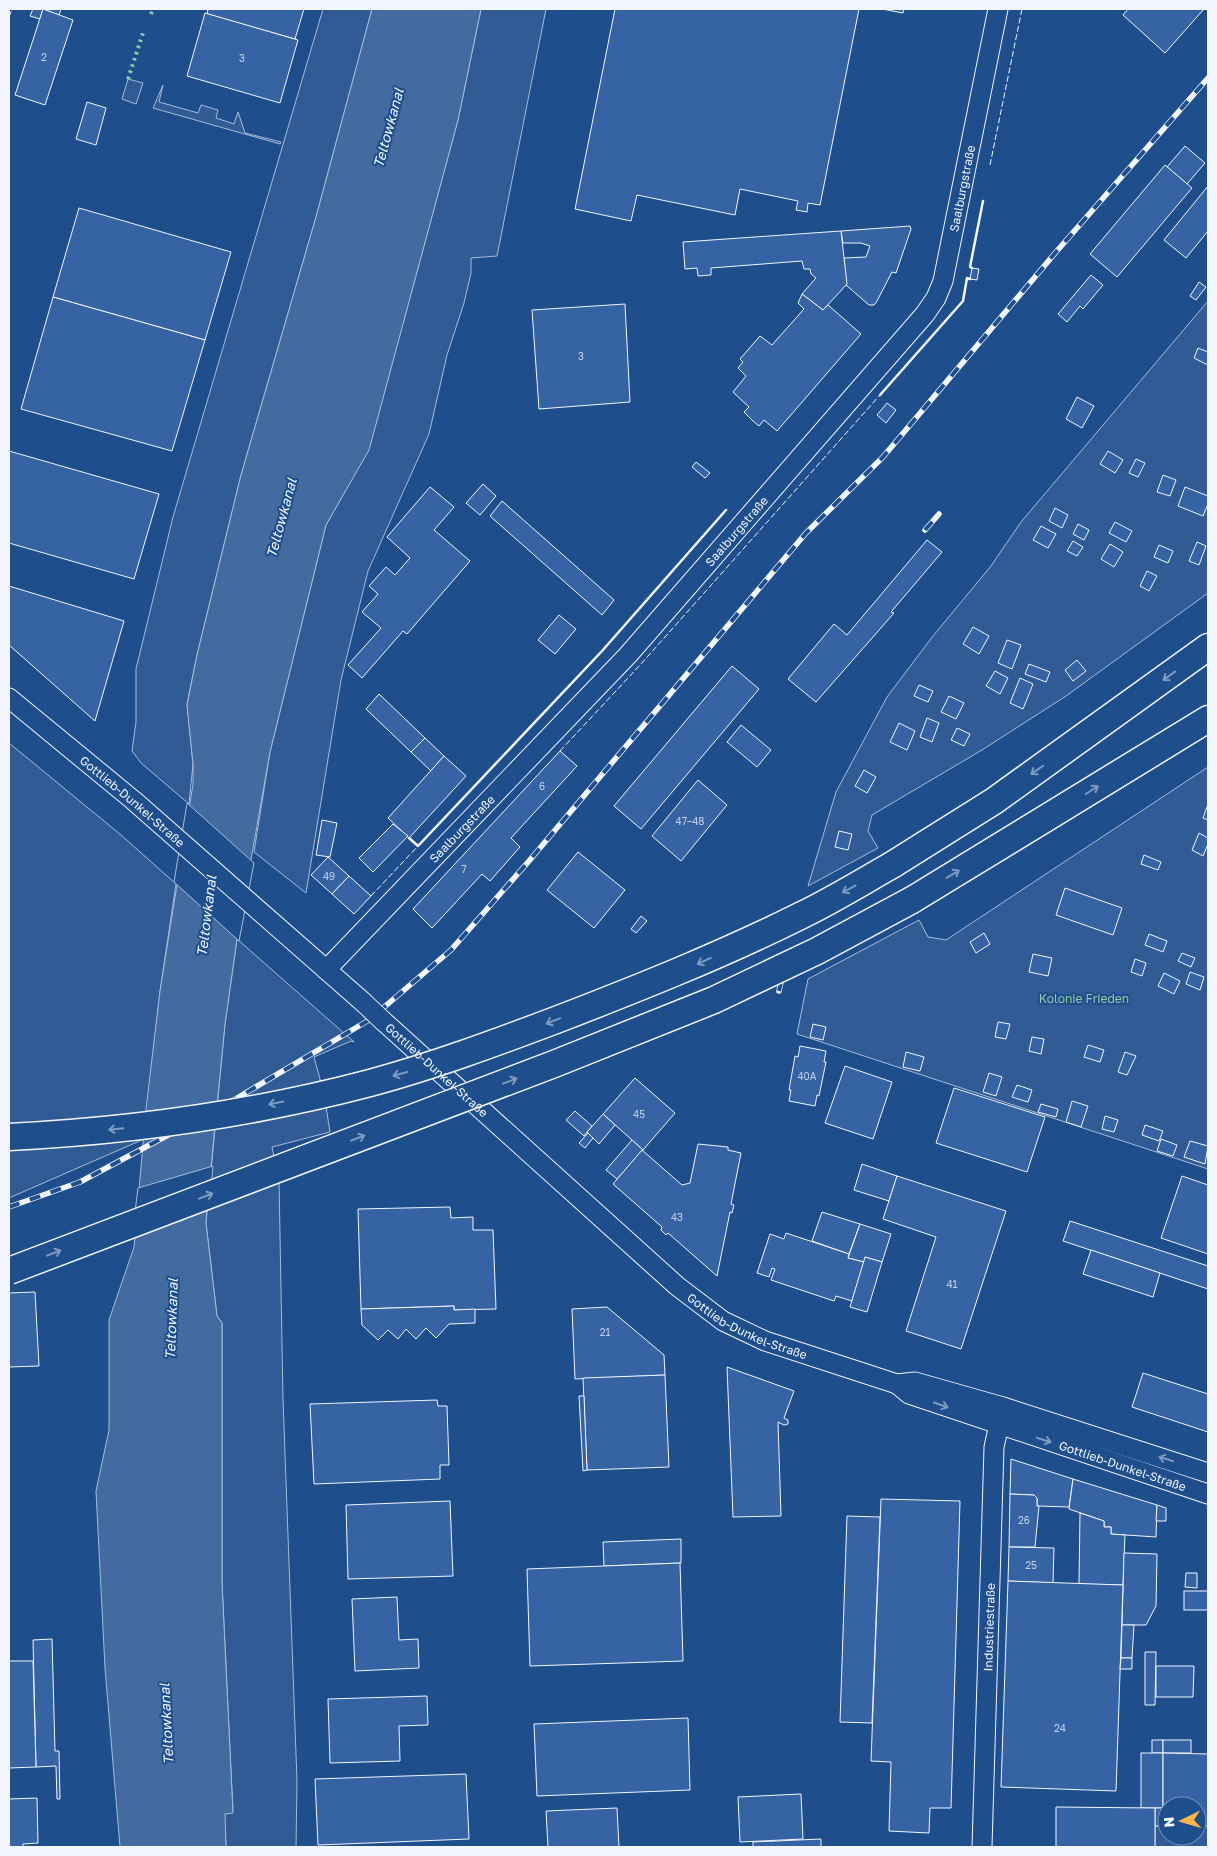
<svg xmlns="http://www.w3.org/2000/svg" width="1217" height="1856" viewBox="0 0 1217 1856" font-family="'Golos Text',sans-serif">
	<rect width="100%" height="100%" fill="#1f4e8c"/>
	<g fill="#305b95" stroke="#a8bbd7">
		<path d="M323,9H372L316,217L241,475L197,655L187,704L193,764L189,804L141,763L132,751L136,722V669L173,517Z"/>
		<path d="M481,9H546L497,256L471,258V273L464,303L447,355L429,434L368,571L341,680L306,893L254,852L270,752L326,525L369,449L458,120Z"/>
		<path d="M128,79L143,83L136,104L122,99Z"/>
		<path d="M163,85L159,102L198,113L201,105L218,110L216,118L234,124L238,112L245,133L281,142L280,144L153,108Z"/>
		<path d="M1208,301V593L1066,696L982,750L872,815L868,831L878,848L808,886L836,792L887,697L933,636L991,566L1021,522Z"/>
		<path d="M9,743L121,835L176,884L160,991L144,1139L9,1198Z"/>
		<path d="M1208,767V1169L797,1034L808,979L919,920L928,937L946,940Z"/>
		<path d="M237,939L354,1042L351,1041L314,1057L324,1094L330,1132L272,1147L279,1180L283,1399L297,1781L296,1847H226L224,1814L233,1812L222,1583V1323L217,1316L206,1223L225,1024Z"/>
		<path d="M1155,1826H1167V1836H1197V1826H1208V1847H1155Z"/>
	</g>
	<path fill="#446ba0" stroke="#a8bbd7" d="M372,9H481L458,120L369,450L326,525L270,752L237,939L225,1024L207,1208L206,1223L217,1316L222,1323V1583L233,1813L225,1814L226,1847H120L105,1668L96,1491L109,1430V1320L134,1247L146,1109L160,991L193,784V764L187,705L197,655L241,475L316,217Z"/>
	<g fill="#1f4e8c" stroke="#a8bbd7">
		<path d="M187,803L254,863L239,941L174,882Z"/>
		<path d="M213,1166L209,1207L132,1236L138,1188Z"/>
	</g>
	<g fill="#3563a3" stroke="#f2f6ff">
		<path d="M33,9H61L59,15L43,9L40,19L30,16Z"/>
		<path d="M43,9L73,20L45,105L15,95Z"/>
		<path d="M208,9H304L295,39L207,14Z"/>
		<path d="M615,9H859L820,205L808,203L807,212L796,210L798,201L740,189L735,215L637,195L631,221L575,209Z"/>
		<path d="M882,9H904L903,13Z"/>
		<path d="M1128,9H1204L1165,53L1123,15Z"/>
		<path d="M205,13L298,40L280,103L187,76Z"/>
		<path d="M87,102L106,108L96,145L76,139Z"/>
		<path d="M1185,146L1205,163L1187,184L1167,167Z"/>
		<path d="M1165,165L1192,188L1117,277L1090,254Z"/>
		<path d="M1208,186V231L1186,258L1164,240Z"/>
		<path d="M79,208L231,252L205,340L53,297Z"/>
		<path d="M910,226L911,229L896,273L892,272L877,301L874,305H869L846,285L844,258L866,257L870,246L861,243H843L841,231Z"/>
		<path d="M841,231L847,284L823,310L802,294L816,278L811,274L810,269H804L802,261L711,268V275L698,276L697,268L685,269L683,242Z"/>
		<path d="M972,268L979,269L977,280L970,279Z"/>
		<path d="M1091,275L1103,285L1083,309L1080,306L1067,322L1058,314Z"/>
		<path d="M1199,282L1206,287L1196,300L1190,296Z"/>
		<path d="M802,294L823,310L828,305L861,334L777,431L764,420L759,426L753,421L744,412L749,407L733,392L746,376L738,368L743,362L740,359L760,336L772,345L804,309L798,303Z"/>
		<path d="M53,297L205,340L172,451L21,409Z"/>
		<path d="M625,304L630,402L539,409L532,310Z"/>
		<path d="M1198,348L1208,352V365L1194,358Z"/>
		<path d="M1077,397L1094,406L1082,428L1066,419Z"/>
		<path d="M887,403L896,410L886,423L877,415Z"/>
		<path d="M9,451L159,494L134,579L9,543Z"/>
		<path d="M1108,451L1123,460L1115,473L1100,464Z"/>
		<path d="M1136,459L1145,463L1138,477L1129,473Z"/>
		<path d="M696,462L710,473L705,478L692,467Z"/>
		<path d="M1163,475L1176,480L1170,496L1157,492Z"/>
		<path d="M483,484L496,496L480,515L466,503Z"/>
		<path d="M430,487L454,507L434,530L470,561L407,634L403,631L362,678L348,665L381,628L362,612L378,594L369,586L386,567L395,575L410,558L387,537Z"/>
		<path d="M1185,487L1208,496V504L1203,516L1178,506Z"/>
		<path d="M502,501L614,600L602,615L490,516Z"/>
		<path d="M1055,508L1068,515L1062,528L1049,521Z"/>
		<path d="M1115,522L1132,531L1126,542L1109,533Z"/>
		<path d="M1078,524L1089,530L1084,540L1073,534Z"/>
		<path d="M1041,526L1056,534L1048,548L1033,540Z"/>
		<path d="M927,540L942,552L891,612L894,613L816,702L788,679L834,624L847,635Z"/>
		<path d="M1073,541L1083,547L1077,556L1067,551Z"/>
		<path d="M1197,542L1206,546L1199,565L1189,561Z"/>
		<path d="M1110,544L1123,552L1114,567L1101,559Z"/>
		<path d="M1159,545L1173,551L1168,563L1154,557Z"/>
		<path d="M1147,571L1157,576L1149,591L1140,586Z"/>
		<path d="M9,586L124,621L95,721L9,645Z"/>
		<path d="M559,615L576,629L555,654L538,640Z"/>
		<path d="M973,627L989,636L979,654L963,644Z"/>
		<path d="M1007,640L1021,645L1012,669L998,663Z"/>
		<path d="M1077,660L1086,671L1073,681L1065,670Z"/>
		<path d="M1029,664L1050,672L1046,682L1025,674Z"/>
		<path d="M732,666L759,689L641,829L614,806Z"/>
		<path d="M995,671L1008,678L1000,694L986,686Z"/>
		<path d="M1020,678L1033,684L1023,709L1010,703Z"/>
		<path d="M919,685L933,691L928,702L914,696Z"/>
		<path d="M379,694L425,738L411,752L366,709Z"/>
		<path d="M949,696L964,703L956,719L941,712Z"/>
		<path d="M927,718L939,723L932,742L920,737Z"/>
		<path d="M899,723L915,731L907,750L890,742Z"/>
		<path d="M741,725L771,750L757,767L727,742Z"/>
		<path d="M957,728L970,734L964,746L951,740Z"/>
		<path d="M425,738L444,756L431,771L411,752Z"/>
		<path d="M560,751L577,766L511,838L520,847L490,881L482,874L432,928L413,909Z"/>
		<path d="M444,756L466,776L409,838L388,818Z"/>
		<path d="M864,770L876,777L867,793L855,786Z"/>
		<path d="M698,780L727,805L681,861L652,836Z"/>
		<path d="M1208,804V820L1203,818Z"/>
		<path d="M322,820L337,823L330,857L316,855Z"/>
		<path d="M393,824L408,836L373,872L359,858Z"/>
		<path d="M839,831L852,834L848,850L835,847Z"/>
		<path d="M1199,833L1208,838V844L1203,856L1192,850Z"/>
		<path d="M578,852L625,890L594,928L547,890Z"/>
		<path d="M1144,855L1161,862L1158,870L1141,864Z"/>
		<path d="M328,857L349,876L332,894L311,875Z"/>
		<path d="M349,876L371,896L354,914L332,894Z"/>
		<path d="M1065,888L1122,908L1113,935L1056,915Z"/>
		<path d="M641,916L647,921L636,933L631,929Z"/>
		<path d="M984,933L990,944L976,953L970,942Z"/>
		<path d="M1149,934L1167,941L1163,952L1145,945Z"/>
		<path d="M1182,953L1195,958L1191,967L1178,961Z"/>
		<path d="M1033,954L1052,958L1048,976L1029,972Z"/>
		<path d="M1135,959L1146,963L1142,976L1131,972Z"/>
		<path d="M1190,972L1204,977L1200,990L1186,984Z"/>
		<path d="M1164,973L1180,981L1174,994L1158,986Z"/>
		<path d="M998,1022L1010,1024L1006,1039L995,1037Z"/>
		<path d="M813,1024L826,1027L823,1040L810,1037Z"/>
		<path d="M1032,1037L1044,1039L1041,1054L1029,1051Z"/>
		<path d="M1088,1045L1104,1050L1100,1062L1084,1057Z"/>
		<path d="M800,1046L826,1051L824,1062H826L819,1096L817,1095L815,1106L789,1101L791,1090H789L795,1056L798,1057Z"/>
		<path d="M906,1052L924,1057L920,1071L903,1067Z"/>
		<path d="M1125,1052L1136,1056L1127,1075L1118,1072Z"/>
		<path d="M845,1066L892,1082L873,1139L825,1123Z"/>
		<path d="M989,1073L1002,1077L996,1096L983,1092Z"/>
		<path d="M635,1078L675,1113L643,1150L603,1114Z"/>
		<path d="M1017,1085L1032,1090L1028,1102L1012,1097Z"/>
		<path d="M954,1088L1045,1117L1027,1172L936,1143Z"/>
		<path d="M1072,1101L1088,1106L1081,1127L1066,1122Z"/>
		<path d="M1041,1104L1058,1109L1056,1117L1038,1112Z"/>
		<path d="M575,1111L592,1126L584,1136L566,1120Z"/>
		<path d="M603,1114L615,1125L599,1144L587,1132Z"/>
		<path d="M1105,1116L1118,1120L1114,1132L1102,1129Z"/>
		<path d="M1145,1125L1163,1131L1159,1141L1142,1135Z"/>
		<path d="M588,1133L593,1138L585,1148L579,1143Z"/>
		<path d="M1161,1139L1177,1145L1173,1156L1157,1151Z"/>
		<path d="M632,1140L643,1150L617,1179L606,1170Z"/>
		<path d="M1190,1141L1208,1146L1205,1164L1184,1157Z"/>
		<path d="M698,1144L728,1147V1150L741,1153L731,1204L734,1205L732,1213L730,1212L717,1276L668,1233L666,1235L661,1230L662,1227L613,1184L642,1150L682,1185L690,1183Z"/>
		<path d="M862,1164L897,1176L889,1201L854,1190Z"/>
		<path d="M897,1176L1006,1211L961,1349L906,1331L936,1237L883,1219Z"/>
		<path d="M1182,1176L1208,1185V1254L1161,1238Z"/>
		<path d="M450,1207L451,1218L473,1217V1230H493L496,1309L454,1310V1306L361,1309L358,1209Z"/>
		<path d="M822,1212L860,1224L849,1254L812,1241Z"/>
		<path d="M1070,1221L1208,1266V1289L1063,1241Z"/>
		<path d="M860,1224L891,1234L882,1262L865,1257L864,1262L848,1258Z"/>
		<path d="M786,1233L849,1254L848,1258L864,1262L852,1301L836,1296L834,1301L771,1280L775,1269L772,1268L769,1277L757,1273L770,1234L784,1239Z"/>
		<path d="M1091,1250L1160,1273L1153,1297L1083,1274Z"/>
		<path d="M865,1257L882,1262L867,1312L850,1307Z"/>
		<path d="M35,1292L39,1366L9,1367V1293Z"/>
		<path d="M454,1306V1310L475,1309V1323L449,1324L436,1338L426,1328L416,1339L406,1329L398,1339L388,1330L378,1340L362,1325L361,1309Z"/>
		<path d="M607,1307L664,1355L665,1375L575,1379L572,1309Z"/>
		<path d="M727,1367L794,1391L784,1418L788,1420V1424L784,1425L778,1422L781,1516L733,1517Z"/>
		<path d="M1143,1373L1208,1394V1432L1132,1407Z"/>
		<path d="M665,1375L669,1467L587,1470L583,1378Z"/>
		<path d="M579,1396H584L587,1470L583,1471Z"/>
		<path d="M437,1400L438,1406H447L449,1465H440V1479L314,1484L310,1404Z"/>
		<path d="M1011,1459L1073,1479L1069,1507L1037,1506V1498L1034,1495L1010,1494Z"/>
		<path d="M1073,1479L1157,1505L1156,1537L1111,1534V1527H1104V1521L1069,1509Z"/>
		<path d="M1010,1494L1034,1495L1037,1498V1506H1039L1035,1547H1009Z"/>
		<path d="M881,1499L960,1501L951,1808H930L929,1833L889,1831L891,1762L871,1761Z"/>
		<path d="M450,1501L453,1576L348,1579L346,1505Z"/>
		<path d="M1157,1505L1166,1508V1521H1156Z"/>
		<path d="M1080,1513L1104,1521V1527H1111V1534L1125,1535L1123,1585L1079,1584Z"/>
		<path d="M847,1516L880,1517L872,1723L840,1722Z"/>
		<path d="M681,1539V1563L604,1566L603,1542Z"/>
		<path d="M1009,1547L1054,1548L1053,1583L1008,1581Z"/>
		<path d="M1124,1553L1157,1554L1156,1606L1146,1625H1122Z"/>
		<path d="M680,1563L683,1661L530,1666L527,1569Z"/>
		<path d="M1186,1573H1197V1588L1185,1587Z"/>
		<path d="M1008,1581L1123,1585L1116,1791L1001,1787Z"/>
		<rect x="1184" y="1591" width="24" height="19"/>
		<path d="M397,1597L399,1640L418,1639L419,1668L355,1671L352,1599Z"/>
		<path d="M1122,1625H1134L1132,1658H1121Z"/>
		<path d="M52,1639L55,1751H59L60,1799H57L56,1766L36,1767L33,1640Z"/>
		<path d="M1145,1652H1156L1155,1705H1145Z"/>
		<path d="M1121,1658H1132V1669H1120Z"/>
		<path d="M9,1661H33L36,1767L9,1768Z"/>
		<path d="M1156,1666H1194L1193,1697H1156Z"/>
		<path d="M427,1696L428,1725L399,1726L400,1761L330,1763L328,1699Z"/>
		<path d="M688,1718L690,1790L537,1796L534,1724Z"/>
		<rect x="1152" y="1740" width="11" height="13"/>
		<rect x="1163" y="1740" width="28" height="13"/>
		<rect x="1141" y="1753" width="22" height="55"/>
		<path d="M1163,1753L1208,1754V1826H1197V1806H1167V1826H1155V1808H1163Z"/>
		<path d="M466,1774L469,1839L318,1845L315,1779Z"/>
		<path d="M801,1794L803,1839L740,1842L738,1797Z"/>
		<path d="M37,1798L38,1843L23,1844V1847H9V1799Z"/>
		<path d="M1056,1807L1155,1808V1847H1056Z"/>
		<path d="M617,1808L619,1847H548L546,1811Z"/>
		<path d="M821,1839V1847H753V1842Z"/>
	</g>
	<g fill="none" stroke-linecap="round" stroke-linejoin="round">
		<defs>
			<g id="minor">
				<path id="s1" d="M9,698L133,800L363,1002"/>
				<path id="s2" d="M326,970L628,655L925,314L936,298L943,281L998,9"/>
				<path id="s3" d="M382,1020L677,1286L723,1321L765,1341L897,1384L915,1382L1003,1407L1208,1473"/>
				<path id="s4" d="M897,1384L909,1394L1208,1494"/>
				<path id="s5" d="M982,1847L994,1447L1003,1407"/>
			</g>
			<g id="highway">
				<path d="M892,865L994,801L1208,647"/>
				<path d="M912,900L1208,719"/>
			</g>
		</defs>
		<use href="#minor" stroke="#f2f6ff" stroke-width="21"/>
		<use href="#highway" stroke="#f2f6ff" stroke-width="29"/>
		<use href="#minor" stroke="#1f4e8c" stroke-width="19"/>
		<use href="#highway" stroke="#1f4e8c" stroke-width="26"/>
		<defs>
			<g id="rail">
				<path d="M925,530L939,514"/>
				<path d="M779,991L781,982"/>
				<path d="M9,1207L80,1182L232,1101L369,1020L451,950L529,861L806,533L883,457L1056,252L1208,78"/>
			</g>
		</defs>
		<use href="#rail" stroke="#f2f6ff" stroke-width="5.5"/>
		<use href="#rail" stroke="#1f4e8c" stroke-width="4" stroke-dasharray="11" stroke-linecap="butt"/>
		<defs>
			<path id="minor-bridge" d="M363,1002L382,1020"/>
			<g id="highway-bridge">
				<path d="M9,1137C130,1131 252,1114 370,1083C433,1066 495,1043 556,1020C639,988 722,955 802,915C833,900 862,882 892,865"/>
				<path d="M9,1271L554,1064L714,1000L817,951L912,900"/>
			</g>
		</defs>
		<use href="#minor-bridge" stroke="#f2f6ff" stroke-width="21" stroke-linecap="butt"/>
		<use href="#highway-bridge" stroke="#f2f6ff" stroke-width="29" stroke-linecap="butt"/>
		<use href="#minor-bridge" stroke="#1f4e8c" stroke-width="19"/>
		<use href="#highway-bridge" stroke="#1f4e8c" stroke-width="26"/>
		<g stroke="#97c8a6" stroke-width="4" stroke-dasharray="2.5 4" stroke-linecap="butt">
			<path d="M151,14L153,9"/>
			<path d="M128,79L143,33"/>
		</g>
		<g stroke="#f2f6ff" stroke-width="1" stroke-dasharray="6 2.5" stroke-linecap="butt">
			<path d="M9,17L12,9"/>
			<path d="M990,165L1022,9"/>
			<path d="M560,751L641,664L880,395"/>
			<path d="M371,896L418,846"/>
		</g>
		<g stroke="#f2f6ff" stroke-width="2.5">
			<path d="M972,268L970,267L983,201"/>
			<path d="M880,395L963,301L967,278L970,279"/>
			<path d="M409,838L418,846L602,651L726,510"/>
		</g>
	</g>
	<defs><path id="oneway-shaft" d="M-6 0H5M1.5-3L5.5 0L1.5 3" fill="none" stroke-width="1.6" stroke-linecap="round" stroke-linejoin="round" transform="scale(1.25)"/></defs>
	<g stroke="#7e9ac0">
		<use href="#oneway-shaft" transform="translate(1169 676) rotate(144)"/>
		<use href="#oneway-shaft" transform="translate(1037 770) rotate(145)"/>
		<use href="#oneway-shaft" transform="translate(1092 790) rotate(-32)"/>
		<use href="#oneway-shaft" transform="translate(953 874) rotate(-31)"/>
		<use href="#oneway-shaft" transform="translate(849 889) rotate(151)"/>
		<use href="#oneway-shaft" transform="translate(704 961) rotate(155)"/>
		<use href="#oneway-shaft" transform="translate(553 1021) rotate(159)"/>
		<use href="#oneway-shaft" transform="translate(400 1074) rotate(164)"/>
		<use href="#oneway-shaft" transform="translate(510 1081) rotate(-21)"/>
		<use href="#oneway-shaft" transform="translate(276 1103) rotate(169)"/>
		<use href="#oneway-shaft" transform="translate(116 1129) rotate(174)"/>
		<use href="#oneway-shaft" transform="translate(358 1138) rotate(-21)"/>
		<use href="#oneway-shaft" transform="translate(206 1196) rotate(-21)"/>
		<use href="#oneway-shaft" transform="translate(54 1253) rotate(-21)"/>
		<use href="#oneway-shaft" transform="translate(941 1405) rotate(19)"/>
		<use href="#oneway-shaft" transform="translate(1044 1440) rotate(18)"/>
		<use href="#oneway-shaft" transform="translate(1166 1459) rotate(-162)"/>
	</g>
	<g text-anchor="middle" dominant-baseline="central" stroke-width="4" stroke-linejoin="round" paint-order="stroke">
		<g font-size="10" fill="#c3d1e8">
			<text x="44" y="57">2</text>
			<text x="242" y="58">3</text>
			<text x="581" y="356">3</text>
			<text x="542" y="786">6</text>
			<text x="690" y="821">47–48</text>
			<text x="464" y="869">7</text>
			<text x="329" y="876">49</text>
			<text x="807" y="1076">40A</text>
			<text x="639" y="1114">45</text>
			<text x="677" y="1217">43</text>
			<text x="952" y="1284">41</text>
			<text x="605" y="1332">21</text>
			<text x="1024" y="1520">26</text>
			<text x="1031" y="1565">25</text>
			<text x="1060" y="1728">24</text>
		</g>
		<g font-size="12" fill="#f2f6ff" stroke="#1f4e8c">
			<text stroke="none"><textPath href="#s2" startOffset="1021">Saalburgstraße</textPath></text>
			<text stroke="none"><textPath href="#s2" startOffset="601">Saalburgstraße</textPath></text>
			<text stroke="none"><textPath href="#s1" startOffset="161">Gottlieb-Dunkel-Straße</textPath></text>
			<text stroke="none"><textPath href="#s2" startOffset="196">Saalburgstraße</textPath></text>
			<text stroke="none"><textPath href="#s3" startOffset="74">Gottlieb-Dunkel-Straße</textPath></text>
			<text stroke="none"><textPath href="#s3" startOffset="479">Gottlieb-Dunkel-Straße</textPath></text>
			<text stroke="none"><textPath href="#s4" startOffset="241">Gottlieb-Dunkel-Straße</textPath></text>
			<text stroke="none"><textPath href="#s5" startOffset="220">Industriestraße</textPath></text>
		</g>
		<g font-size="12" fill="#97c8a6" stroke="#1f4e8c">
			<text x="1084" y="998">Kolonie Frieden</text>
		</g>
		<g font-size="14" font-style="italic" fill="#f2f6ff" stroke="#1f4e8c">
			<text transform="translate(388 128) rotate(-75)">Teltowkanal</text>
			<text transform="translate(281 518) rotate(-75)">Teltowkanal</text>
			<text transform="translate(206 916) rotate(-83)">Teltowkanal</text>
			<text transform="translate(171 1319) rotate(-88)">Teltowkanal</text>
			<text transform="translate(166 1724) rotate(-93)">Teltowkanal</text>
		</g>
	</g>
	<rect width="1217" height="1856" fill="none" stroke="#f2f6ff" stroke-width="20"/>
	<g transform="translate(1182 1821) rotate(265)"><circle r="24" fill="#1f4e8c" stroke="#7391ba"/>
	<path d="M0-4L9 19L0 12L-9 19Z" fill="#ffb74d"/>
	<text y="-8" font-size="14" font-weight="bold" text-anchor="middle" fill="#f2f6ff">N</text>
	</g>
</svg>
